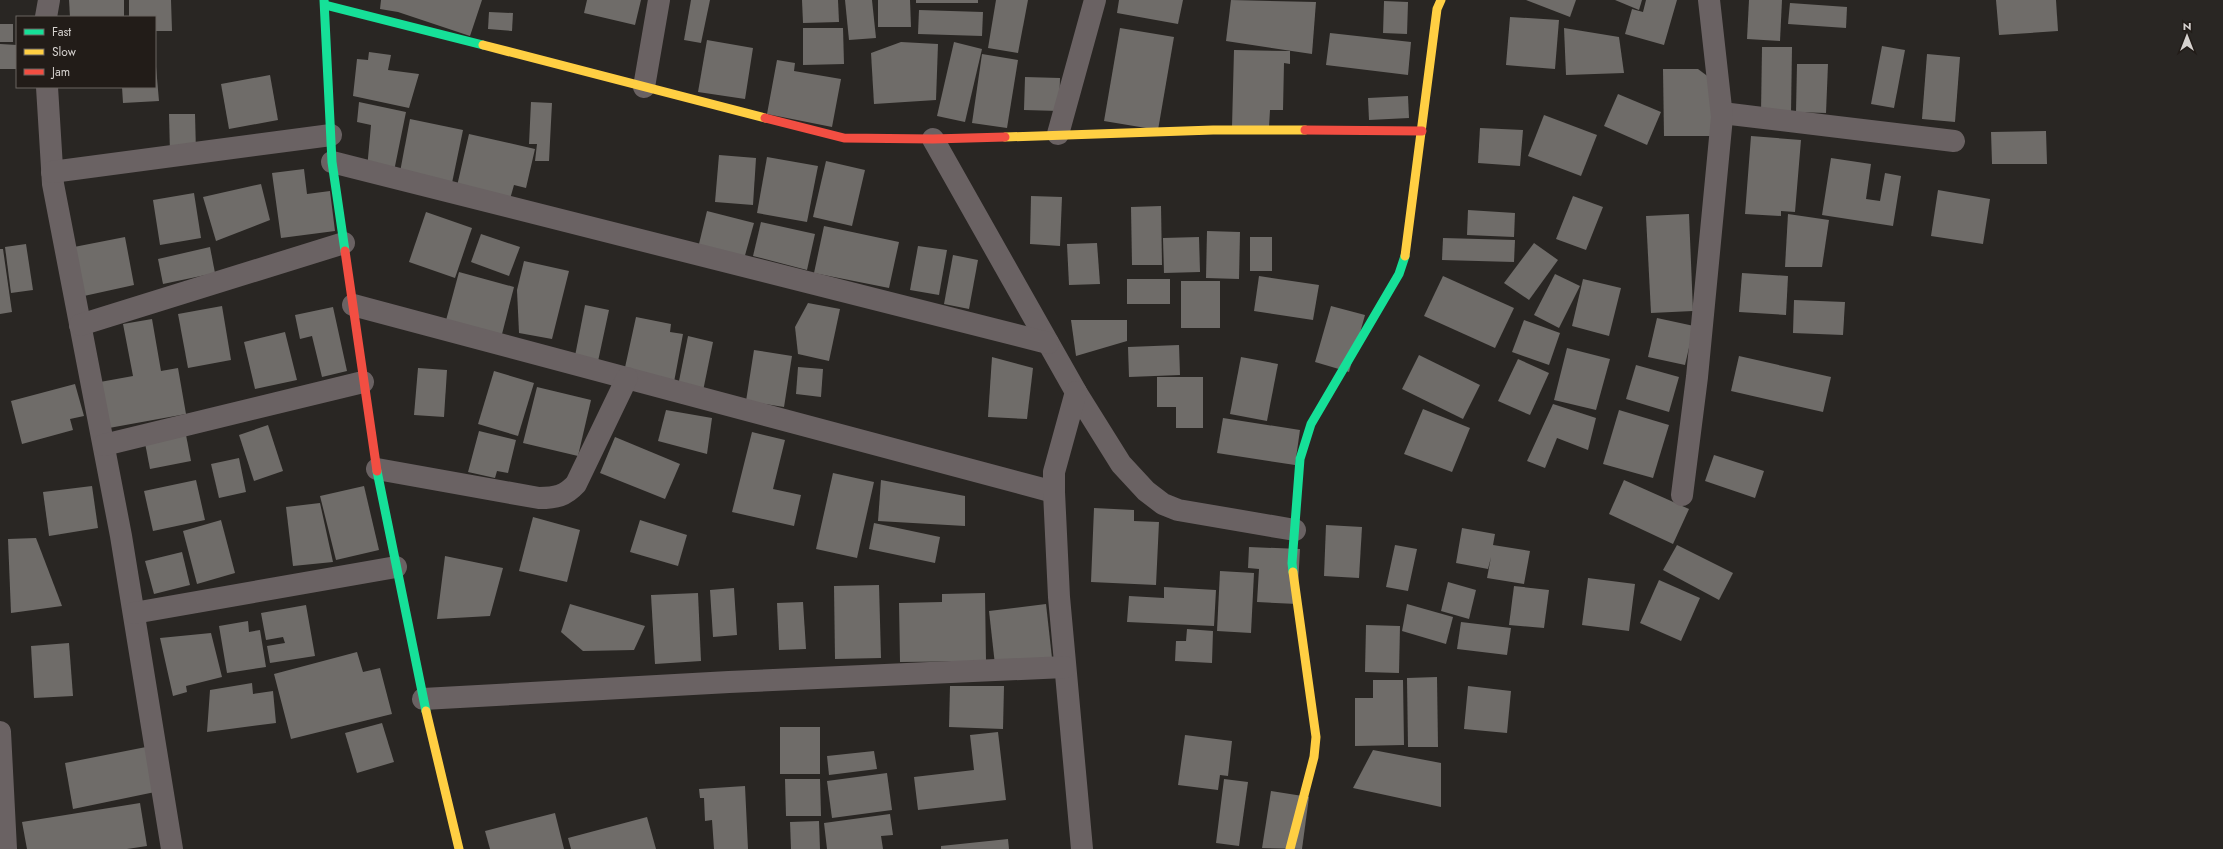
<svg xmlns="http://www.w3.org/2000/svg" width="2223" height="849" viewBox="0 0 2223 849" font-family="Jost,sans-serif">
	<rect width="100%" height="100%" fill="#292623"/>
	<g fill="#6f6c69">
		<path d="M69,0H124V17H70Z"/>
		<path d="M129,0H171L172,31H155V17H129Z"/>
		<path d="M381,0H482L470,36L398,12L380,9Z"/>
		<path d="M587,0H641L635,25L584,13Z"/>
		<path d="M691,0H710L701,43L684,40Z"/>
		<path d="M802,0H838L839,22L803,23Z"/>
		<path d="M845,0H872L876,38L849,40Z"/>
		<path d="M878,0H910L911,27H878Z"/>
		<rect x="916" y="0" width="62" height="3"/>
		<path d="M996,0H1028L1018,53L988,48Z"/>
		<path d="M1119,0H1183L1178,24L1117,13Z"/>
		<path d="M1231,0L1316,2L1312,54L1226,41Z"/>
		<path d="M1526,0H1576L1570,17Z"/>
		<path d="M1615,0H1642L1639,10Z"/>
		<path d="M1646,0H1677L1664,45L1625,34L1632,9L1643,12Z"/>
		<path d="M1749,0H1782L1780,41L1747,39Z"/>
		<path d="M1996,0H2056L2058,31L1999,35Z"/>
		<path d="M1384,1L1408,2L1407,34L1383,33Z"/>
		<path d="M1790,3L1847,7L1846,28L1788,24Z"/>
		<path d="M919,10L983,12L982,36L918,34Z"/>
		<path d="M489,12L513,13L512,31L488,29Z"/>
		<path d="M1510,17L1559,20L1555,69L1506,65Z"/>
		<rect x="0" y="24" width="13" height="18"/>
		<path d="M803,28H843L844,64L803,65Z"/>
		<path d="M1120,28L1174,37L1158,130L1104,121Z"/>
		<path d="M1564,28L1619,37L1624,73L1566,75Z"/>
		<path d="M1330,33L1411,42L1408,75L1326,65Z"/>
		<path d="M707,40L753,48L745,99L698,92Z"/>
		<path d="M901,42L938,44L936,100L874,104L871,53Z"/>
		<path d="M954,42L982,49L965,122L937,116Z"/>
		<path d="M0,44L17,45V69H0Z"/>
		<path d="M1882,46L1905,50L1894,108L1871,104Z"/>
		<path d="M1762,47H1792L1791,114L1761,113Z"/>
		<path d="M1234,50L1290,51V64L1284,63L1283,110H1270L1269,127H1232Z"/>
		<path d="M369,52L391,55L388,70L419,74L409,108L353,96L357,59L368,60Z"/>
		<path d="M982,54L1018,60L1007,128L972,123Z"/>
		<path d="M1927,54L1960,57L1955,122L1922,119Z"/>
		<path d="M155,55L159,101L123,103L122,87H155Z"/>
		<path d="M777,60L795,63L794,71L841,79L832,127L767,114Z"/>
		<path d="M1797,64H1828L1826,113L1796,112Z"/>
		<path d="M1663,69H1698L1714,81L1715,136H1664Z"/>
		<path d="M270,75L278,120L229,129L221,84Z"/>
		<path d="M1025,77L1060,78L1059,111L1024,110Z"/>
		<path d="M1618,94L1661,112L1647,145L1604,126Z"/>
		<path d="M1408,96L1409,118L1369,120L1368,98Z"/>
		<path d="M359,102L406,112L393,176L367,169L371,125L357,122Z"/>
		<path d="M531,102L552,103L549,161H535L537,144H529Z"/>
		<path d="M169,114H195L196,152L170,153Z"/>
		<path d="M1544,115L1597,135L1581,176L1528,156Z"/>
		<path d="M410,119L463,130L452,183L400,172Z"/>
		<path d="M1480,128L1523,130L1520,166L1478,163Z"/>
		<path d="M2046,131L2047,164H1992L1991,132Z"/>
		<path d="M469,134L535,149L526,188L514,185L510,199L457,186Z"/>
		<path d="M1751,136L1801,140L1795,212L1781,211V216L1745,214Z"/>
		<path d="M719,155L756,158L753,205L715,202Z"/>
		<path d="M767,157L818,166L807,222L757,213Z"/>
		<path d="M1831,158L1871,164L1866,199L1880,201L1885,173L1901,176L1893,226L1822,215Z"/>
		<path d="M826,161L865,170L852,226L813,217Z"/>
		<path d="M304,169L307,194L330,191L335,231L281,238L272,173Z"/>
		<path d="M261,184L270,220L216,241L203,197Z"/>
		<path d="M1938,190L1990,199L1983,244L1931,236Z"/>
		<path d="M194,193L201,238L160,245L153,200Z"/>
		<path d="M1031,196L1062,197L1060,246L1030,244Z"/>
		<path d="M1573,196L1603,207L1586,250L1556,239Z"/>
		<path d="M1161,206L1162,265H1132L1131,207Z"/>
		<path d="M1468,210L1515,213L1514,237L1467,235Z"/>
		<path d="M707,211L754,223L744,259L698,248Z"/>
		<path d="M426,212L472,228L455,278L409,262Z"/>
		<path d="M1689,214L1693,311L1651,313L1646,216Z"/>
		<path d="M1788,214L1829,220L1822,267H1785Z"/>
		<path d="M761,222L815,234L807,270L753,256Z"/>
		<path d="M824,226L899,242L889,288L814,273Z"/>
		<path d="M1207,231L1240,232L1239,279L1206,278Z"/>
		<path d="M481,234L520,247L509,276L471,262Z"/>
		<path d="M125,237L134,285L84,296L74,247Z"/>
		<path d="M1199,237L1200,272L1164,273L1163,238Z"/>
		<rect x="1250" y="237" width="22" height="34"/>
		<path d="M1443,238L1515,240L1514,262L1442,260Z"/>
		<path d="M1097,243L1100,284L1069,285L1067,244Z"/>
		<path d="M1534,243L1558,260L1529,300L1504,283Z"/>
		<path d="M26,244L33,290L11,293L5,247Z"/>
		<path d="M918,246L947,250L939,295L910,290Z"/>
		<path d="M210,247L215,273L163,284L158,259Z"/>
		<path d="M0,249H3L12,312L0,314Z"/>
		<path d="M953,255L978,260L969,309L944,304Z"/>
		<path d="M524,261L569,271L552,339L519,333L517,290Z"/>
		<path d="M459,272L514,287L501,338L445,324Z"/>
		<path d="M1742,273L1788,276L1786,315L1739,312Z"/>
		<path d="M1555,274L1580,286L1559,328L1534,315Z"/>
		<path d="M1259,276L1319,285L1313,320L1254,311Z"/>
		<path d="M1443,276L1514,308L1495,348L1424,316Z"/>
		<rect x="1127" y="279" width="43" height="25"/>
		<path d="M1583,279L1621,288L1609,336L1572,326Z"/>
		<rect x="1181" y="281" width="39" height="47"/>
		<path d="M1794,300L1845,302L1843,335L1793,333Z"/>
		<path d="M808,303L840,309L829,361L798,354L795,327Z"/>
		<path d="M585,305L609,310L597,366L574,361Z"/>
		<path d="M222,306L231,360L188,368L178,314Z"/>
		<path d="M1331,306L1365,315L1349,372L1315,362Z"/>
		<path d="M333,307L347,371L322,377L312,336L300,339L295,315Z"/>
		<path d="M636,317L671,324L670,332L683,334L674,382L624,372Z"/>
		<path d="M1657,318L1694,326L1685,365L1648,357Z"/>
		<path d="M152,319L161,371L178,368L186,414L109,428L100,382L133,376L123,324Z"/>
		<path d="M1071,320H1127V341L1076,356Z"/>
		<path d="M1524,320L1560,333L1549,365L1512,352Z"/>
		<path d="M285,332L297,380L255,389L244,342Z"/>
		<path d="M688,336L713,342L703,391L678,386Z"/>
		<path d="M1179,345L1180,375L1129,377L1128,347Z"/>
		<path d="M1567,348L1610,359L1596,410L1554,400Z"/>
		<path d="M754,350L792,356L784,407L746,401Z"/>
		<path d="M1419,355L1480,385L1463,419L1402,389Z"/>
		<path d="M1739,356L1831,377L1823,412L1731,391Z"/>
		<path d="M992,357L1033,368L1027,419L988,417Z"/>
		<path d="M1241,357L1278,364L1267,421L1230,414Z"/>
		<path d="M1518,359L1549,373L1530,415L1498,401Z"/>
		<path d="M1636,365L1679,377L1669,412L1626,399Z"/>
		<path d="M798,367L823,369L821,397L796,394Z"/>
		<path d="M418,368L447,370L444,417L414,415Z"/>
		<path d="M494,371L534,383L518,436L478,424Z"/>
		<path d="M1157,377H1203V428H1176V407H1157Z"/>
		<path d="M75,384L84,416L70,419L73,430L22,444L11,401Z"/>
		<path d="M537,387L591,400L578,456L523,443Z"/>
		<path d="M1553,404L1596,418L1588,450L1557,438L1545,468L1527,461Z"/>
		<path d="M1423,409L1470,428L1452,472L1404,454Z"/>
		<path d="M666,410L712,418L707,454L658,441Z"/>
		<path d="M1619,410L1669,425L1653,478L1603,464Z"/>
		<path d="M1223,418L1300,430L1295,465L1217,453Z"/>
		<path d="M268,425L283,471L254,481L239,435Z"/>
		<path d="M479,431L516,440L508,473L497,471L495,478L468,472Z"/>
		<path d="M752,432L785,440L773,489L801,495L794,526L732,512Z"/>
		<path d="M186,435L191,461L150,469L145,443Z"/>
		<path d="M615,437L680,464L665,499L600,473Z"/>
		<path d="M1714,455L1764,471L1755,498L1705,481Z"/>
		<path d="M239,458L246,492L219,498L211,464Z"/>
		<path d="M833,473L874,482L857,558L816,549Z"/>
		<path d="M196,480L205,520L153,531L144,491Z"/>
		<path d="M881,480L965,496V526L878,521Z"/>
		<path d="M1624,480L1689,509L1673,544L1609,514Z"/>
		<path d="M92,486L98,528L49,536L43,492Z"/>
		<path d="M364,486L379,550L336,560L320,496Z"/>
		<path d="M320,503L333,562L293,566L286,507Z"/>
		<path d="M1094,508L1134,510V521L1159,522L1156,585L1091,582Z"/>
		<path d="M533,517L580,530L567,582L519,571Z"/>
		<path d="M221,520L235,573L197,584L183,531Z"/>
		<path d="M640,520L687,535L678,566L630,552Z"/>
		<path d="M874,523L940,537L935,563L869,549Z"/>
		<path d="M1326,525L1362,527L1359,578L1324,576Z"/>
		<path d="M1462,528L1495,534L1493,545L1530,551L1524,584L1487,578L1491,557L1488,569L1456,563Z"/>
		<path d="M36,538L62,606L11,613L8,539Z"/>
		<path d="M1395,545L1417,549L1408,591L1386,587Z"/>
		<path d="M1677,545L1733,573L1719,600L1663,570Z"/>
		<path d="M1249,547L1300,549L1297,604L1257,602L1259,569L1248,568Z"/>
		<path d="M182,552L190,585L154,594L145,561Z"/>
		<path d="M445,556L503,568L490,616L437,619Z"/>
		<path d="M1220,571L1254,573L1251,633L1217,631Z"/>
		<path d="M1588,578L1635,584L1629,631L1582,625Z"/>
		<path d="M1659,580L1700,598L1681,641L1640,623Z"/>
		<path d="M1448,582L1476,590L1469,619L1441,611Z"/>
		<path d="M879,585L881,658L835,659L834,586Z"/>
		<path d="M1514,586L1549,590L1544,628L1509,625Z"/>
		<path d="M1164,587L1216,590L1214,626L1127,622L1129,596L1164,598Z"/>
		<path d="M734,588L737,635L713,637L710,590Z"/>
		<path d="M698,593L701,661L655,664L651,595Z"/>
		<path d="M985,593L986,661L900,662L899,603L942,602V594Z"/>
		<path d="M803,602L806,649L779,650L777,603Z"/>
		<path d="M570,604L645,626L634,650L583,651L561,632Z"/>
		<path d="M1046,604L1052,658L995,665L989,611Z"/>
		<path d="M1407,604L1453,617L1446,644L1402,631Z"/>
		<path d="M306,605L315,656L270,663L267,646L285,643L283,637L266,640L261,613Z"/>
		<path d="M248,621L249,632L260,630L266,667L227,673L219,626Z"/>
		<path d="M1461,622L1511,628L1507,655L1457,649Z"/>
		<path d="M1366,625L1400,626L1399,673L1365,672Z"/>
		<path d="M1187,629L1213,631L1212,663L1175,661L1176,641H1186Z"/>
		<path d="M211,633L222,677L186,686L187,692L173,696L160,638Z"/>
		<path d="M69,643L73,696L34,698L31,646Z"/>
		<path d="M357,652L363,672L380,668L392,714L291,739L274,674Z"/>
		<path d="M1437,677L1438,747H1408L1407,678Z"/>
		<path d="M1373,680H1403L1404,745L1355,746V698H1373Z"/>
		<path d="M252,683L253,694L273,691L276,723L207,732L210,690Z"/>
		<path d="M950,686H1004L1003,729L949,727Z"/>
		<path d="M1468,686L1511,691L1507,733L1464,729Z"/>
		<path d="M382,723L394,762L357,773L345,733Z"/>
		<rect x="780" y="727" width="40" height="47"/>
		<path d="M998,732L1006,800L918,810L914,777L974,770L970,735Z"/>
		<path d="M1185,735L1232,741L1228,776L1220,775L1218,790L1178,785Z"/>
		<path d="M146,747L155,792L73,809L65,763Z"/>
		<path d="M1373,750L1441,763V807L1353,788Z"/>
		<path d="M874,751L877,769L829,775L827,756Z"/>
		<path d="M887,773L892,810L832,818L827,781Z"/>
		<path d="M785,779H820L821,816H786Z"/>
		<path d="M1224,779L1248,782L1239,846L1216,843Z"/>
		<path d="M745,786L748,849H714L712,820L705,821L704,798H700L699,789Z"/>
		<path d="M1271,791L1309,797L1302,849L1262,848Z"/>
		<path d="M140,803L147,846L127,849H27L22,822Z"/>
		<path d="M555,813L564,849H490L485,831Z"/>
		<path d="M890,814L893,835L881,836L883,849H827L824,823Z"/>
		<path d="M647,817L656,849H571L568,838Z"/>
		<path d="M819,821L820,849H791L790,822Z"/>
		<path d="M1008,839L1009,849H941V846Z"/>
	</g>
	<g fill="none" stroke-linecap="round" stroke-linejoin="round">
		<g stroke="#6a6263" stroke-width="22">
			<path d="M46,17L49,0"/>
			<path d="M47,87L53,184L121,536L172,849"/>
			<path d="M644,87L659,0"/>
			<path d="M1722,113L1954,141"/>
			<path d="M1058,134L1095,0"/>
			<path d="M933,139L1076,392L1121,464L1146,491L1163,504L1178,510L1295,530"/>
			<path d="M332,162L1048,343"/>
			<path d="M52,172L331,135"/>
			<path d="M353,305L1054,492"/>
			<path d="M80,325L344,243"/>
			<path d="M1076,392L1054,472V492L1059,597L1082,849"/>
			<path d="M104,445L363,382"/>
			<path d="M377,469L539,498C556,498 565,496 576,484L627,378"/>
			<path d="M1682,495L1697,377L1722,117L1709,0"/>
			<path d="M134,613L396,567"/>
			<path d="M423,699L729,682L1065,667"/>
			<path d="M0,732L6,849"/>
		</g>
		<g stroke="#16e098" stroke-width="9">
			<path d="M324,0L332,162L345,251"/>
			<path d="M325,5L483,45"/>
			<path d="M377,471L426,711"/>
			<path d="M1293,572L1292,563L1300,459L1311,424L1399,274L1405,256"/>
		</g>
		<g stroke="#ffcf43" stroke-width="9">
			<path d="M483,45L765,118"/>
			<path d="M1005,137L1213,130H1305"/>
			<path d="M1405,256L1437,9L1441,0"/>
			<path d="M426,711L459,849"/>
			<path d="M1290,849L1314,757L1316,737L1293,572"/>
		</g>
		<g stroke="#f24e42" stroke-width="9">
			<path d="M765,118L844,138L933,139L1005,137"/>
			<path d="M1305,130L1422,131"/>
			<path d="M345,251L377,471"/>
		</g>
	</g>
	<rect x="16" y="16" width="140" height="72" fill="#221c18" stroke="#6a6561"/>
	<rect x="24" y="29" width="20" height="6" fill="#16e098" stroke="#6a6561"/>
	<text x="52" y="36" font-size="12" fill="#d6d2cf">Fast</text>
	<rect x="24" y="49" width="20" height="6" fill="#ffcf43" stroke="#6a6561"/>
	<text x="52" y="56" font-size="12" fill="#d6d2cf">Slow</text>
	<rect x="24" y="69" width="20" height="6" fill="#f24e42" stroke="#6a6561"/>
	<text x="52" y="76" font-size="12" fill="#d6d2cf">Jam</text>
	<g transform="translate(2187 36)" stroke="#221c18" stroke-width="3" paint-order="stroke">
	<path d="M0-3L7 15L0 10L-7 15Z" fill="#d6d2cf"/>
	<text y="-6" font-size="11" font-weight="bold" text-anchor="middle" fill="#d6d2cf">N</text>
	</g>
</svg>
